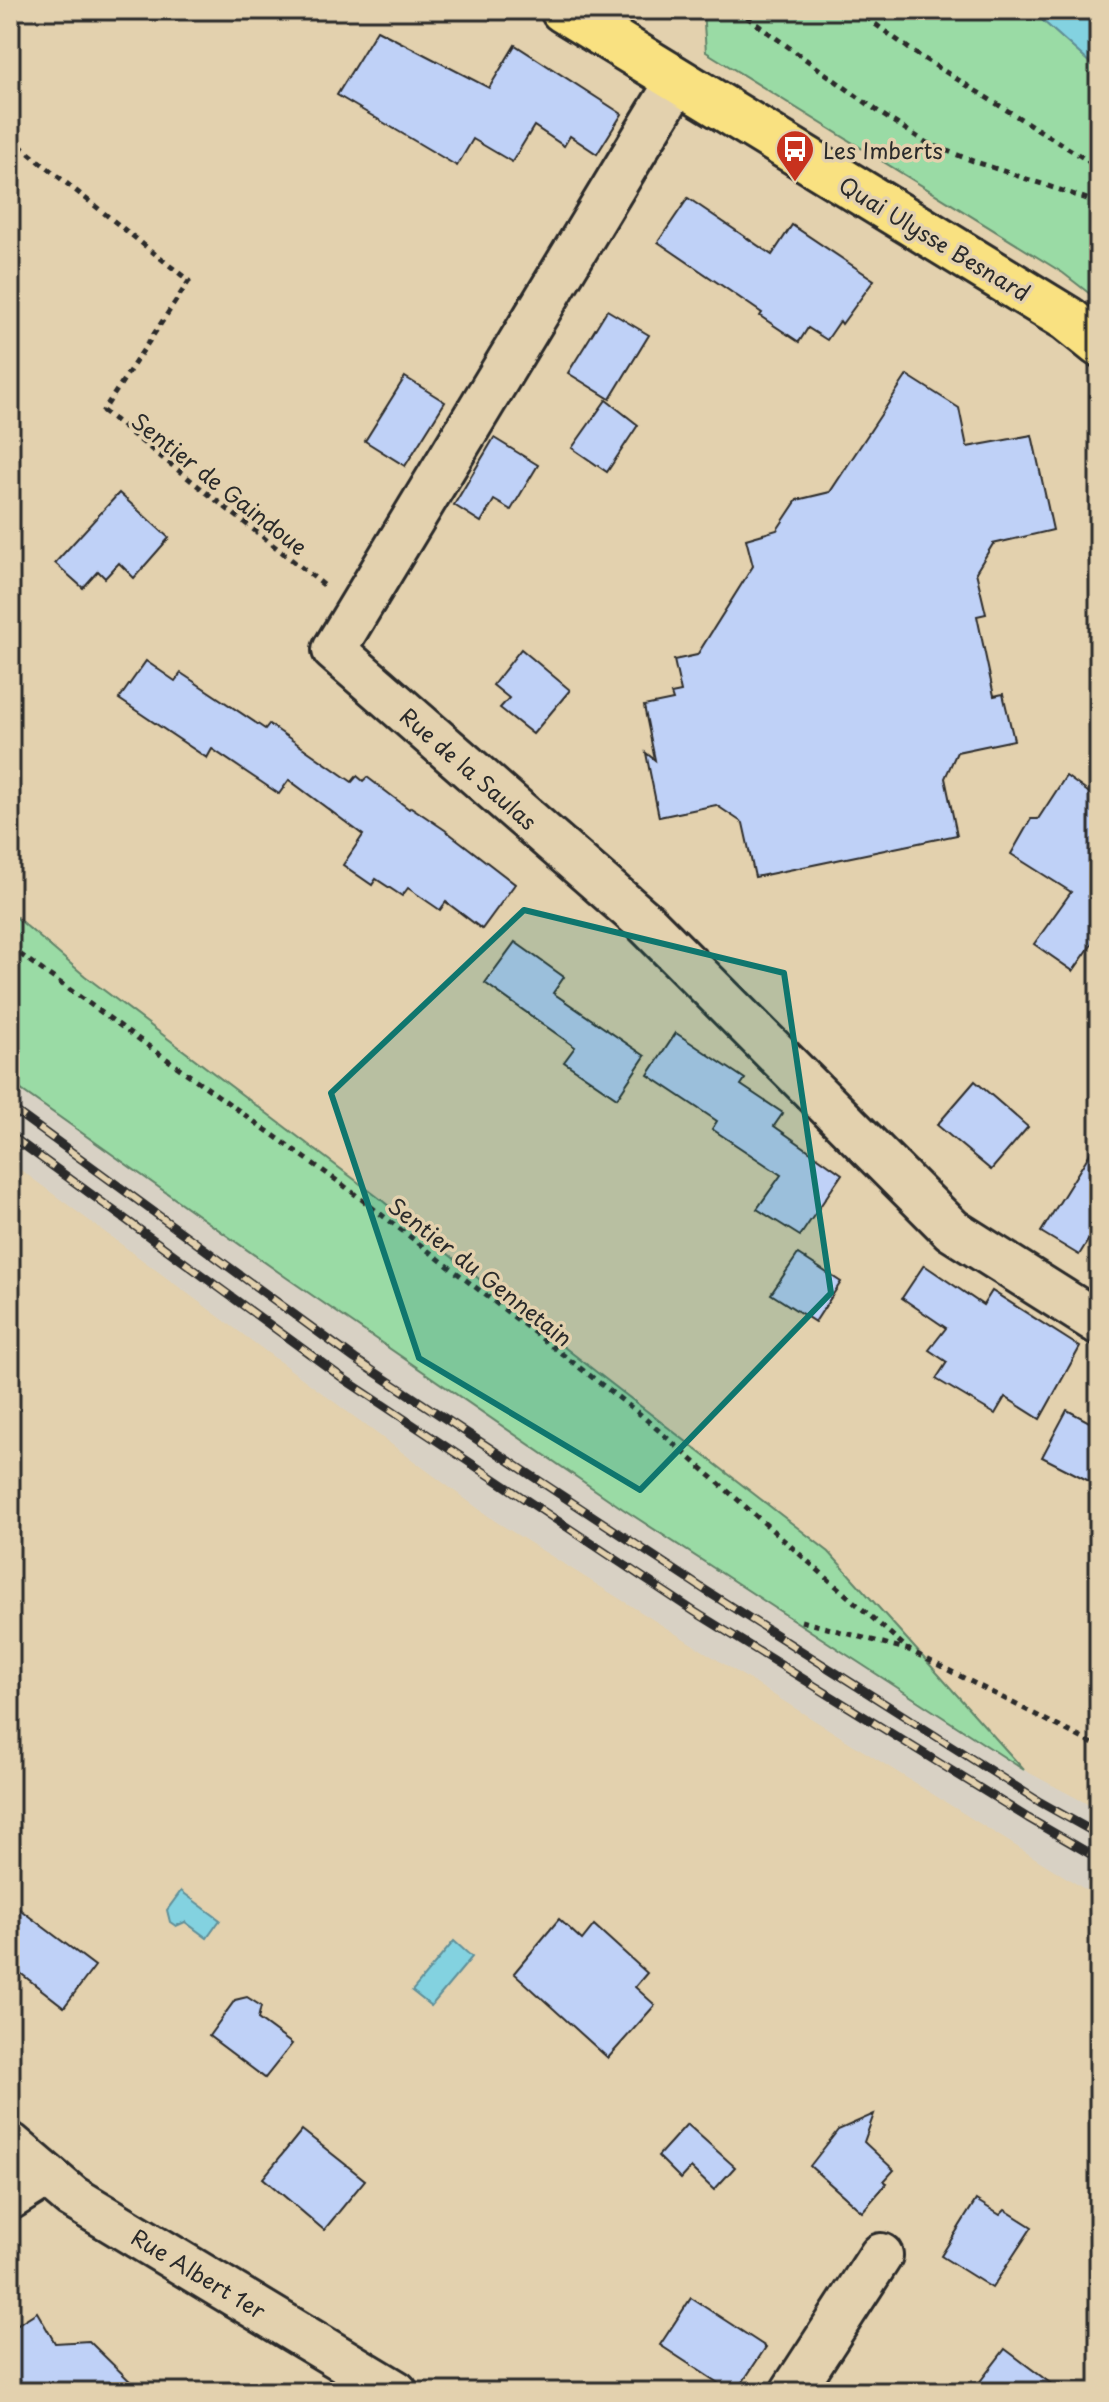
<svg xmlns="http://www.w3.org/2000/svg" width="1109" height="2402" viewBox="0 0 1109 2402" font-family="'Playpen Sans',sans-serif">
	<rect width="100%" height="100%" fill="#e3d1ae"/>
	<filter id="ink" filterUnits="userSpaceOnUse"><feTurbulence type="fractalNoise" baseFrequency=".0125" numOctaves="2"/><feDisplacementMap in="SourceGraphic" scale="16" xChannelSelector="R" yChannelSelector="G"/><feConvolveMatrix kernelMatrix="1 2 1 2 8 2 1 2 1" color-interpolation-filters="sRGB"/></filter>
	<g filter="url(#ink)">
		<path fill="#d8d1c4" d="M10,1082L287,1278L623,1509L1024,1770L1099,1810V1898L495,1521L10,1162Z"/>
		<g fill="#9adba5" stroke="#628368" stroke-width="2">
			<path d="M703,10H1031L1099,71V301L1063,273L706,52Z"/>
			<path d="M10,912L85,976L379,1198L546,1333L829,1552L1024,1770L623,1509L287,1278L10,1082Z"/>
		</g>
		<g fill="#83d2e0" stroke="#608f98" stroke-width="2">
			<path d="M1031,10H1099V71Z"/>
			<path d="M181,1891L220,1920L207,1938L185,1922L176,1926L170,1922L167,1910Z"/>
			<path d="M454,1941L472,1957L431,2006L412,1991Z"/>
		</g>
		<g fill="#bfd1f7" stroke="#2b2b2b" stroke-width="2">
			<path d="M377,30L489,88L515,45L622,114L597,154L570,136L564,146L534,126L512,162L473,139L457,166L337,95Z"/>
			<path d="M688,198L772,255L792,225L874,280L842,324L840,321L827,340L808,328L799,342L760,316L762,313L658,242Z"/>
			<path d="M607,310L649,335L610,399L568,373Z"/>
			<path d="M907,375L959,408L967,447L1032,435L1053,530L993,544L976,572L986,614L977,616L994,696L1003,694L1014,740L957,752L945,778L957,835L755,877L743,823L716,805L659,817L646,753L655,760L644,706L673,700L671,694L681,692L674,660L697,655L753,566L746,539L777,530L797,500L830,492Z"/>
			<path d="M405,377L445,402L405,466L365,441Z"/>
			<path d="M606,400L638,425L607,472L572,448Z"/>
			<path d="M494,438L538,465L511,510L494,500L481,522L454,505Z"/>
			<path d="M119,493L169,538L134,578L119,563L105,578L98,571L83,588L55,563Z"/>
			<path d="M521,649L570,690L533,734L500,708L509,698L493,685Z"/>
			<path d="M146,661L175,681L181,673L265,729L269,724L352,782L357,776L363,781L367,777L409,809L411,807L445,830L515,884L482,929L446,902L440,910L408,888L402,896L376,879L372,885L343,865L363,835L289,780L279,794L212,749L207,758L119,699Z"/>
			<path d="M1066,776L1099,800V934L1073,971L1034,944L1071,892L1011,854L1031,819H1038Z"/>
			<path d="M515,942L564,977L553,993L645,1056L617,1098L564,1062L575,1047L485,983Z"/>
			<path d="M676,1033L745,1079L741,1085L783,1113L774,1126L842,1174L800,1236L757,1209L781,1175L712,1129L717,1121L648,1075Z"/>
			<path d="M975,1081L1028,1127L991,1170L937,1125Z"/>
			<path d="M1099,1139V1223L1079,1255L1041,1232Z"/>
			<path d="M798,1254L841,1282L815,1322L771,1294Z"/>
			<path d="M924,1265L983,1305L992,1291L1080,1347L1040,1419L1005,1397L995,1414L936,1379L947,1362L929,1350L946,1328L902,1298Z"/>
			<path d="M1067,1410L1099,1427V1486L1042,1457Z"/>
			<path d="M10,1902L95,1966L64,2007L10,1965Z"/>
			<path d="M559,1919L582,1940L594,1925L647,1973L635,1987L655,2005L608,2058L514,1973Z"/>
			<path d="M247,1997L261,2006L258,2019L292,2044L265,2078L209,2036L235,2000Z"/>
			<path d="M874,2114L864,2142L894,2170L884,2181L887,2183L862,2212L810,2166L838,2130Z"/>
			<path d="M687,2124L735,2167L714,2190L691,2168L681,2179L658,2156Z"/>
			<path d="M302,2130L365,2180L324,2230L263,2178Z"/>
			<path d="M976,2200L1000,2215L1005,2210L1032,2227L992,2288L941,2256Z"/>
			<path d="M691,2298L766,2347L736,2392H732L660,2345Z"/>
			<path d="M37,2312L55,2343L89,2341L141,2392H10V2329Z"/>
			<path d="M1005,2349L1062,2392H972Z"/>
		</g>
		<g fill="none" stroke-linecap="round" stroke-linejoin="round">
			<defs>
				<g id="minor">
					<path d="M677,82L334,650L645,922L952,1230L1099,1323"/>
					<path d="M10,2144L72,2197L396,2392"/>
					<path d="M10,2198L45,2176"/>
					<path d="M792,2392L881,2255"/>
				</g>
				<path id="major" d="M563,10L1068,319L1099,344"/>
			</defs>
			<use href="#minor" stroke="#2b2b2b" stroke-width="48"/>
			<use href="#major" stroke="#2b2b2b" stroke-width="50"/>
			<g stroke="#2b2b2b" stroke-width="5" stroke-dasharray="6 6" stroke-linecap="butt">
				<path d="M737,10L883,115L927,143L973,161L1099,203"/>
				<path d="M856,10L915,53L1087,160L1099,172"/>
				<path d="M10,138L189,281L103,411L325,586"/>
				<path d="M10,947L343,1185L641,1415L909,1650"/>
				<path d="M801,1621L909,1650L1099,1747"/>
			</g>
			<use href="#minor" stroke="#e3d1ae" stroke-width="42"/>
			<use href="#major" stroke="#f9e181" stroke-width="44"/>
			<defs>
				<g id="rail">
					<path d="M10,1107L355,1359L705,1590L1040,1802L1099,1835"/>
					<path d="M10,1135L344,1379L695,1612L1028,1818L1099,1859"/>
				</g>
			</defs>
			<use href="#rail" stroke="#2b2b2b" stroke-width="9"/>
			<use href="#rail" stroke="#e3d1ae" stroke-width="6" stroke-dasharray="18" stroke-linecap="butt"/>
		</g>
	</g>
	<path fill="#0f766e" fill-opacity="0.2" stroke="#0f766e" stroke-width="6" stroke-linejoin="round" d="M524,910L784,973L831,1293L640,1490L419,1358L331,1093Z"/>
	<defs>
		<symbol id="bus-pin" viewBox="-11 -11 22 30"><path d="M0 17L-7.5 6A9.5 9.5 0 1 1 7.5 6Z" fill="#c8321e" stroke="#e3d1ae"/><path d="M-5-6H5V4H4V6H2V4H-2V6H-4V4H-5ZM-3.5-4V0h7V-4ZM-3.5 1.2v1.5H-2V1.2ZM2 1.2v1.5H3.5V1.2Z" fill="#fff"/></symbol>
	</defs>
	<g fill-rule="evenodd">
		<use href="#bus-pin" x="773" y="127" width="44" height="60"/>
	</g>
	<g text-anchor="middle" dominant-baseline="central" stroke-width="7" stroke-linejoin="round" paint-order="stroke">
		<g font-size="22" fill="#2b2b2b" stroke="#e3d1ae" text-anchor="start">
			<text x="823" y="149">Les Imberts</text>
		</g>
		<g font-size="22" fill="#2b2b2b" stroke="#e3d1ae">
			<text transform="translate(935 238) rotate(31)">Quai Ulysse Besnard</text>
			<text transform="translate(220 483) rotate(38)">Sentier de Gaindoue</text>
			<text transform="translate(469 768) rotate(41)">Rue de la Saulas</text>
			<text transform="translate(481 1271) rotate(38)">Sentier du Gennetain</text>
			<text transform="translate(199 2273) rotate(31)">Rue Albert 1er</text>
		</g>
	</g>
	<rect width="1109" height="2402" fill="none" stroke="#e3d1ae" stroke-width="40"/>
	<rect x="20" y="20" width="1069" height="2362" fill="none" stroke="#2b2b2b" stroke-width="3" filter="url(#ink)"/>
</svg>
